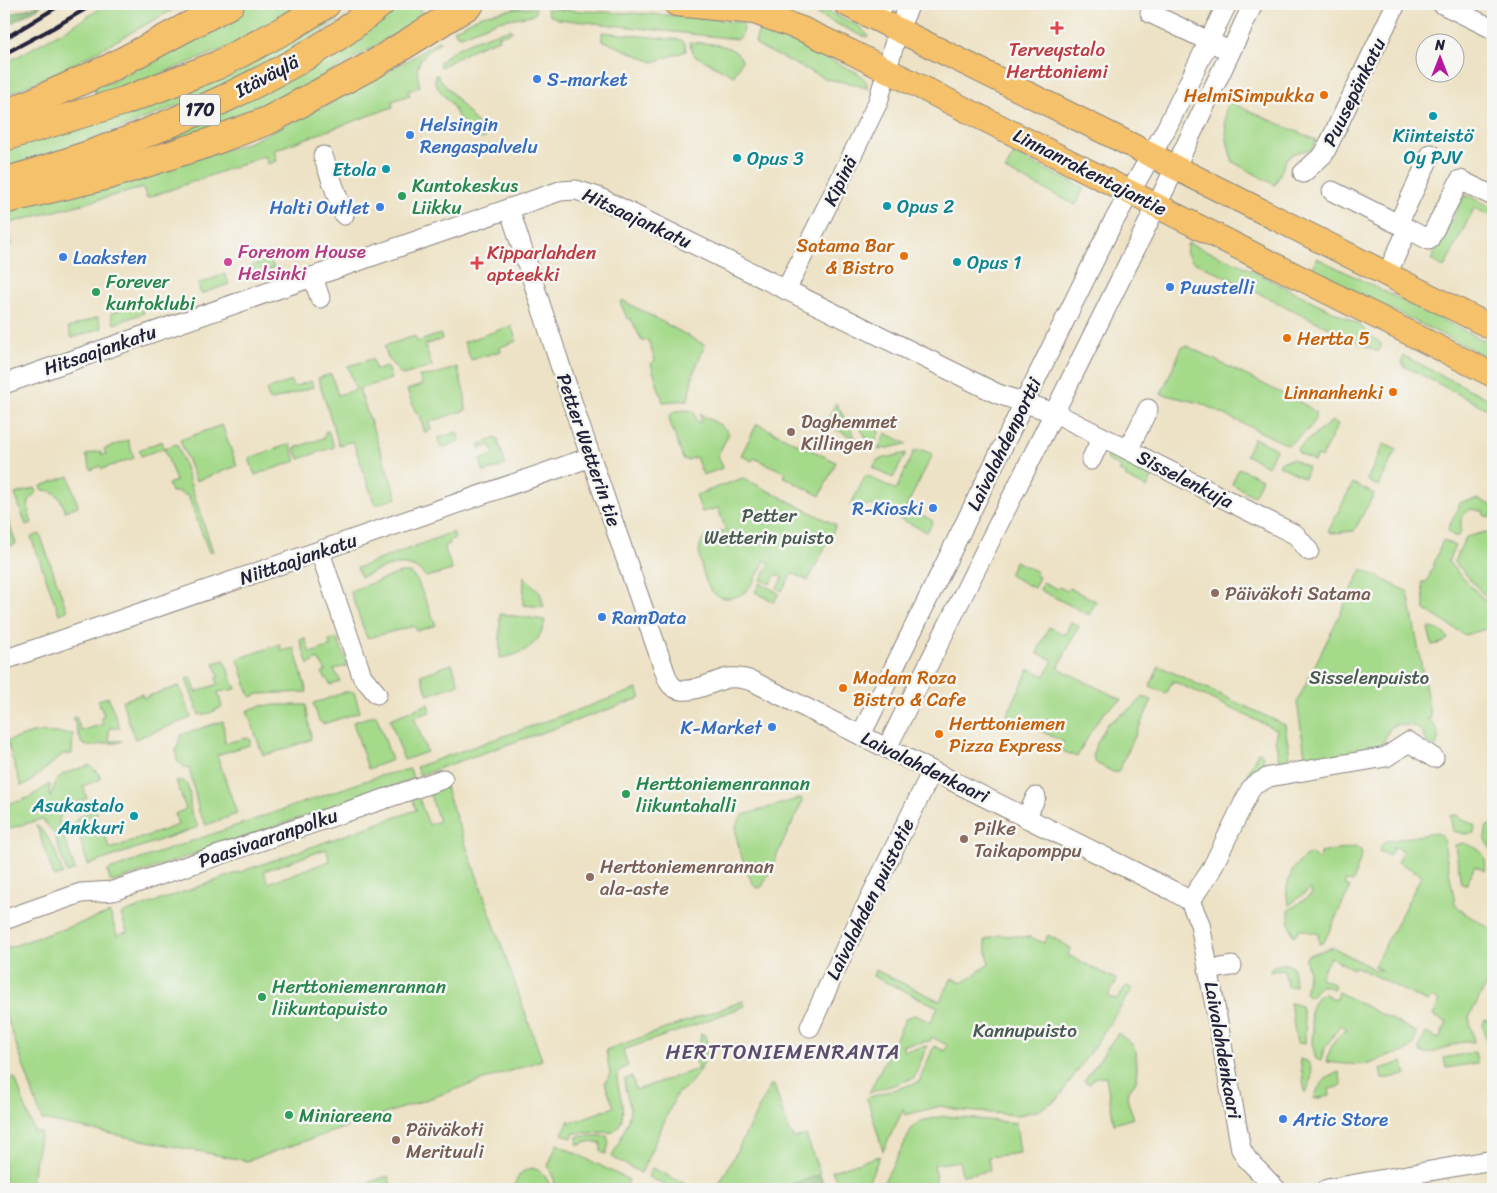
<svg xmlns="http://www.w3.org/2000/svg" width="1497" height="1193" viewBox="0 0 1497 1193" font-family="Sriracha,sans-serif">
	<rect width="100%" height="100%" fill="#f6f6f2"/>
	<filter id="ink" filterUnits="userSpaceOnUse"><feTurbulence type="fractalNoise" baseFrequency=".02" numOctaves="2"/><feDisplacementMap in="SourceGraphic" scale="10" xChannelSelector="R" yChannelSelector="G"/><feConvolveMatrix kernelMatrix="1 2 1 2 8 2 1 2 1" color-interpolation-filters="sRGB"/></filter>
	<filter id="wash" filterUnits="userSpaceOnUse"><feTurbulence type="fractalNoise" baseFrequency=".0096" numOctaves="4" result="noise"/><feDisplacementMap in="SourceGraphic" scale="20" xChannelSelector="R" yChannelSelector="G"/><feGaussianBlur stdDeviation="1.12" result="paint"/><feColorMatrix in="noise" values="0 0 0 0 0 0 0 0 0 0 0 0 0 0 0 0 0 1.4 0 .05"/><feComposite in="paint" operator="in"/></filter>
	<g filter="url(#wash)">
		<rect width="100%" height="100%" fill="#ede2c5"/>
		<g fill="#a5da8b" stroke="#647e63" fill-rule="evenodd">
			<path d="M108,4H183L65,69L4,96V64L74,25Z"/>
			<path d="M251,4H308L241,42L97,99L94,88L111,82L168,53Z"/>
			<path d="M402,4H413L426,15L347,63L260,110L177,144L107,159L347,44Z"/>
			<path d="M791,4H812L859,26L868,35L867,37L860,35L808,10Z"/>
			<path d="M517,8H536L535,14L532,15L498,21L461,36L457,35L454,30L482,15Z"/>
			<path d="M547,9L687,16L744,23L741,37L737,39L558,19L549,15Z"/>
			<path d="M335,14V19L338,21C317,34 296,49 273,61C187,105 97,140 4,167V151L116,117L183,92L198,88Z"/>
			<path d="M759,28L784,37L858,73L866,81L868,89L855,84L826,79L760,47L755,43Z"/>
			<path d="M511,29L512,32L498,36L499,39L477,47L441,67L439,64C451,45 490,35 511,29Z"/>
			<path d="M602,32L681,40L685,43L686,51L653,62L602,40Z"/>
			<path d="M439,40L440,42C421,56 413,62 420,86L408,91L410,95L392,101L393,107L274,150L277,161L268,164L265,156L147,198L143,188L6,224L11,244L4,247V210L199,158L250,142L329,104L415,56Z"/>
			<path d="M689,42C706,44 733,42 742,60L734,76L694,55Z"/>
			<path d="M436,74L485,133L487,135L485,138H474L466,132L452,105L438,88L435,82Z"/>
			<path d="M1227,101L1316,140L1312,149L1294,153L1287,158L1275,185L1233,162C1226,142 1223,121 1227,101Z"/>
			<path d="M1014,154L1084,188L1076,205L1005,170Z"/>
			<path d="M1464,196H1469L1493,208V217L1474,208L1444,268L1431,260Z"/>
			<path d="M1188,243L1239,264L1358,324L1382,345L1378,352L1191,260L1186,252Z"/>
			<path d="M1317,258L1493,345V360L1312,270Z"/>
			<path d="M270,259L274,268L255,274L252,266Z"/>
			<path d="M225,274L229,284L201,294L198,284Z"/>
			<path d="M622,300L705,345L693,374L688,400L663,402L651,364L655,360L648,340L642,341L631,319L627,318L620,302Z"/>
			<path d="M140,303L144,313L114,324L111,313Z"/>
			<path d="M98,317L102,328L72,338L68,328Z"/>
			<path d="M511,326L517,341L500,347L501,351L471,360L464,342Z"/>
			<path d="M440,334L442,339L425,345L432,367L402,375L389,360L384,346L415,336L417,342Z"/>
			<path d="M1187,346L1307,406L1315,412C1318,427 1299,436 1288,445L1200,403L1161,394L1182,347Z"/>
			<path d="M1404,356L1493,401V412L1404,366L1402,361Z"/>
			<path d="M372,359L376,370L387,367L391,379L359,389L397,498L375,505L353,441L339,445L318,378L331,374L338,395L356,390L348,366Z"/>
			<path d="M457,367L465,396L466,410L429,422L431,430L425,433L420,416L416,413L407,390L422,385L419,376L433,375Z"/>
			<path d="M291,381L293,387L311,381L313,387L270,401L266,390Z"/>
			<path d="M836,403L856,439L825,424Z"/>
			<path d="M688,410L694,412L697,422H701L700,414L722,426L729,433L718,455L723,468L703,475L696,457L687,460L683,459L670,422L669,416L675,411Z"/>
			<path d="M854,417L880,431L872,448Z"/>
			<path d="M1332,421L1338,424L1321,458L1317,456L1314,461L1300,454L1297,450L1298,448Z"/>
			<path d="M757,424L836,462L820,496L784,477L786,473L754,458L752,461L741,455Z"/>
			<path d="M222,425L237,466L196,481L180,440Z"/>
			<path d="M326,431H328L334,447L299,459L294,448L324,438Z"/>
			<path d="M457,432L460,441L441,448L438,438Z"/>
			<path d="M886,433L907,444L878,450Z"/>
			<path d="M497,438L506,465L484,472L480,460L494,455L491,445L479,449L480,444Z"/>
			<path d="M1254,438L1276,449L1268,466L1246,455Z"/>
			<path d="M128,440L134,458L102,469L100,466L91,470L86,455L100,451L102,455L106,454L104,449Z"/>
			<path d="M162,441L164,448L177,444L213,551L209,552L188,496L178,492H171L168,484L176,481L164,448L141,456L139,450Z"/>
			<path d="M290,444L296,461L255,475L249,458Z"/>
			<path d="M1384,444L1397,450L1378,486L1367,480Z"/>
			<path d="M922,450L933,454L906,507L933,521L927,532L872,505L850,506L866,475L896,490L914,451Z"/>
			<path d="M1110,450L1155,472L1147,488L1125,477L1126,474L1119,471L1121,468L1106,459Z"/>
			<path d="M906,453L893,478L873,468L877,460Z"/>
			<path d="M1292,459L1308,467L1304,478L1279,465L1281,462Z"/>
			<path d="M1239,468L1262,479L1254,496L1232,484Z"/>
			<path d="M69,476L78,506L65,511C61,498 57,491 43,490L41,486Z"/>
			<path d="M743,478L836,525L808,581L792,573L782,591L777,588L783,578L776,574L770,584L761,580L770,563L765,560C760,570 755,582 747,590C737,600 718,602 710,589C704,580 695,550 702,541C707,533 719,533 726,530L718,508L702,512L696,495Z"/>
			<path d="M1353,483L1374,494L1354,531L1332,533L1328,532Z"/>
			<path d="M35,488L37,492C25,501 28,510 32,523L26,525L15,494Z"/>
			<path d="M1477,499L1493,506V512L1490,518L1484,515L1483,511L1471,509C1454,521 1465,524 1459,536H1454L1449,532L1448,529L1461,502Z"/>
			<path d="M4,515L7,516L16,544L4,548Z"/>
			<path d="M453,532L455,538L449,541L450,544L444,546L452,570L426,577C408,555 382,568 361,577L357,568Z"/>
			<path d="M1486,532L1493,540V605L1454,561L1466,537Z"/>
			<path d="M40,534L67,611L59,614L31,537Z"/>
			<path d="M1443,540L1455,546L1448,562L1489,605L1493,613V627L1465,635L1425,610L1422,582H1427Z"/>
			<path d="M1015,561L1037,572L1036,575L1039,577L1034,588L1009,575Z"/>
			<path d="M1362,569L1408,592L1431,718L1427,719C1437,726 1442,737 1435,748L1425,742C1424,730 1414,723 1402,726L1400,724L1391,726L1380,748L1306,762L1297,702Z"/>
			<path d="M400,573H410L417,580L436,625L417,631L414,626L367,638L350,591Z"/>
			<path d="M524,576L540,592L544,607L523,605Z"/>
			<path d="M1043,582L1057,589L1059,587L1067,591L1069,588L1096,601L1089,615L1040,590Z"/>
			<path d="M760,583L779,593L774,602L755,592Z"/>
			<path d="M500,614L545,620C541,644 523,655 500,658Z"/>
			<path d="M1071,622L1079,626L1058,668L1122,700C1097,713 1090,734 1077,757L1060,750L1064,742L1007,715L1029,669L1045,676L1053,660L1037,653L1049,627L1065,635Z"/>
			<path d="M1428,628C1436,628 1445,632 1448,639L1442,643L1432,645Z"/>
			<path d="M305,638L310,653L331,646L329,641L337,638L345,657L347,666L334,669L340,681L331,685L322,673L326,671L318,659L308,665L300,640Z"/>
			<path d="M280,644L281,651L294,648L307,692L259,694L250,697L238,659Z"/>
			<path d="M224,660L236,689L218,692L222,707L210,713L199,715L186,679L191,677L196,692L218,684L216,678L219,677L214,663Z"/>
			<path d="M452,664L459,684L428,695L421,675Z"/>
			<path d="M1159,666L1285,725L1291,764L1280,766L1275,738L1277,730L1173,681L1166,694L1150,686Z"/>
			<path d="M179,686L191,718L135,739L122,701L142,694L143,698Z"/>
			<path d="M637,689L641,698L420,775L416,767Z"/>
			<path d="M344,692H354L360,712L323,724L319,721L313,703L324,700Z"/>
			<path d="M108,697L120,728H109V741H122C113,745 111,742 102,744C91,746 94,748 82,744L73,718L76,717L81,731L103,724L101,718L104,716L98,700Z"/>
			<path d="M1143,697L1152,700L1118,772H1113L1096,763L1093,756L1095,747L1107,724L1132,708Z"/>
			<path d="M428,704L430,712L414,717L427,752L404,760L390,719Z"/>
			<path d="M277,705H306L311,737L310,740L273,753L263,755L247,711L259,706Z"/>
			<path d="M376,715L392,760L368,769L353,722Z"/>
			<path d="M223,721L225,743L247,738L251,740L249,745L217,755L237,814L206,825L199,812L189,767L186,768L177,761L176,750L181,735Z"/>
			<path d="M36,732L73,734L72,754H63L30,782L21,786L7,741Z"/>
			<path d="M1258,752H1260L1263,756L1264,770L1247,775Z"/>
			<path d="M90,765L99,774L101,779L83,786L87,798C76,803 60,809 59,822L75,870L67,873L54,833L42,819L4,830V803C22,804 35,794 50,784L49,793L50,798L56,781L63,774Z"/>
			<path d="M410,769L413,778L405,782L113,882L110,881L108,872L109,870L379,776Z"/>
			<path d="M176,781H184C192,789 189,802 191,812C192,817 196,822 198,827L88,865L75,822L78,817L96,809L97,814L86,818L93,836L104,833L110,849L178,825L175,814L186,809Z"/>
			<path d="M445,786L542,1060L247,1161L42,1120L4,1009V949L110,913L117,935L127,932L121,914L416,810L412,797L418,796L429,825L439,821L429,792ZM326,849L330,861L268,883L264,871Z"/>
			<path d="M801,798L802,802L762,887L757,888C748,881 735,840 736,829C736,823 739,819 743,815Z"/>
			<path d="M1456,815L1475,826L1474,833L1465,834L1453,831L1450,816Z"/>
			<path d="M36,824C53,841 56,852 63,874L54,877Z"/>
			<path d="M1493,824V855L1485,837L1487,826Z"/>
			<path d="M1435,833L1441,835L1443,838L1455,903C1464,917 1482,921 1493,931V972L1469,1017L1474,1042C1453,1038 1438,1058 1420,1052L1419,1048L1426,1033L1439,1039L1447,1023L1433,1016L1439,1001L1431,997L1427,1002L1355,966L1353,969L1330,957L1320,977L1335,985L1333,989L1325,986H1319L1312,996H1308L1305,993C1306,987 1308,980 1308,973C1309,967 1305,963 1306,957L1309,955L1333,947L1375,970H1381L1374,966L1422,875L1398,862L1403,851L1394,847L1389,856L1379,851C1381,846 1382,843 1387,841Z"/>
			<path d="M1463,843C1479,848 1488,853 1485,871L1475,866L1466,885L1461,884L1455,845Z"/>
			<path d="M1356,847L1360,849L1362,853L1353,882L1345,881V885L1350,888L1324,942L1319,944L1318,934L1300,929L1294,936L1293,935L1289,920V910L1312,894L1310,889L1289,905C1282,886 1292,862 1311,854L1314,855L1316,859L1320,857V853Z"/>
			<path d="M999,935L1030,937L1044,943L1048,935L1071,948L1068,955L1117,980L1108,997L1117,999L1126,986L1133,989L1058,1099L1039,1110L1019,1115L964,1111L941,1106L905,1115L903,1110L883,1151L867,1098L919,1082L934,1046L945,1051L947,1045L932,1037L930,1041L903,1045L904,1051L927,1046L914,1078L869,1093L906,1018L915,1015L931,1022L938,1007L873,976L875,970L940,1001L952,978L963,983L989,964L985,940Z"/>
			<path d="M1281,964H1287L1292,966L1294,973L1295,986L1287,987L1284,969L1270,972L1272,967Z"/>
			<path d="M1338,992L1416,1032C1417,1050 1405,1053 1391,1055C1384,1056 1377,1062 1369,1064C1356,1066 1340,1063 1326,1062C1330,1049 1334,1035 1348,1030L1341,1025L1325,1047L1321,1061L1316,1059L1312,1043L1313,1030L1310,1012L1314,1002L1318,996L1325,994L1336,1000Z"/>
			<path d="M743,1001L745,1006L684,1029L623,1050L628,1066L622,1069L617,1075C617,1094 632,1117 613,1132L574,1133L572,1138L562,1134L569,1120L570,1123L614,1107L605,1083L610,1074L606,1050Z"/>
			<path d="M1290,1003L1297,1004L1301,1006C1305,1019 1306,1030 1305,1043H1297Z"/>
			<path d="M1485,1019L1493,1024V1045H1487L1483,1024Z"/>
			<path d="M1118,1033L1132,1044L1136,1052L1137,1067L1136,1081L1127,1093L1128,1102L1134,1118L1114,1124L1106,1076L1095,1077L1090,1084L1084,1081Z"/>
			<path d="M701,1034L706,1035C706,1042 707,1049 706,1055C702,1069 690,1088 677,1093L641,1173L612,1157C617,1146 630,1120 630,1110C630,1100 623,1089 625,1079L632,1077L636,1090L698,1069L694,1057L699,1046Z"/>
			<path d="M1475,1052L1477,1063L1446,1068L1444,1058Z"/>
			<path d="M1300,1059L1308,1062C1314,1073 1312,1082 1305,1093Z"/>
			<path d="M1403,1062L1406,1075L1382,1079L1380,1069Z"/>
			<path d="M1339,1072L1342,1086L1329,1089L1330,1096L1314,1099C1318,1085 1325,1077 1339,1072Z"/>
			<path d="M15,1078L34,1131L41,1133L30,1189H14L4,1187V1082Z"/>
			<path d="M771,1085H774L786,1123L794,1139L806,1135L825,1189H717Z"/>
			<path d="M945,1116L1016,1123L1020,1153L988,1157L990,1171L962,1175L959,1161L934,1165L937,1189H880L913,1127L920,1121Z"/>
			<path d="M578,1136H607L609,1143L606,1154L601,1152V1143L584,1142L581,1145L577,1144Z"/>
			<path d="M557,1144L629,1180L625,1189H556L554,1179L548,1166Z"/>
			<path d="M880,1156L865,1189H840L832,1171Z"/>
			<path d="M533,1168C544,1172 547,1178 551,1189H514C517,1177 520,1170 533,1168Z"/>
			<path d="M652,1168L696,1189H674L648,1177Z"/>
			<path d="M388,1176L393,1189H349Z"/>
		</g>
		<g fill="#84ba77" stroke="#536e59">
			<path d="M39,4H41L40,7L4,27V16L36,6Z"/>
			<path d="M820,1175L825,1189H776Z"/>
		</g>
	</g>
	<g filter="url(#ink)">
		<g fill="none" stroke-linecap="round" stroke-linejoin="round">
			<defs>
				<g id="minor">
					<path d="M1442,4L1493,29"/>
					<path d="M863,12L875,9L885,4"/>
					<path d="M1150,13L1221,47"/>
					<path d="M323,156L344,215"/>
					<path d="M1303,173L1324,154L1396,4"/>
					<path d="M1332,191L1408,229"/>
					<path d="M509,208L578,420L665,672C667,678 669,685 675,688C688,696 714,681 728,678C737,677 744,678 752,681L1173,891L1190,901L1200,924L1241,1149L1247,1159L1276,1189"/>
					<path d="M1398,224L1431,154"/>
					<path d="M1387,274L1408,229L1429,240L1460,180L1493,196"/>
					<path d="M313,277L320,298"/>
					<path d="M786,290L878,102L898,30L910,4"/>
					<path d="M4,384L560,191L576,190L598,197L998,394L1055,413L1296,535L1309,551"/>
					<path d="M1128,450L1148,409"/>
					<path d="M1091,460L1102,437"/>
					<path d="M320,552L362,676L377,694"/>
					<path d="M4,660L591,457"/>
					<path d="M861,735L1111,226L1166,129L1227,4"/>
					<path d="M887,748C1009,500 1136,255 1253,4"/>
					<path d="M1026,818L1036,797"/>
					<path d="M1190,901L1210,872L1250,790L1254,785L1269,777L1386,757L1409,742L1434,758"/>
					<path d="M4,920L81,893L113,891L443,779"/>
					<path d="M1209,970L1232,966"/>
					<path d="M810,1027L845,949L932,771"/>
					<path d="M1327,1189L1493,1160"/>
				</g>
				<g id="major">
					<path d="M676,4L754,12L802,29L849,51L1493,375"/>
					<path d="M846,4L1119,139L1493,328"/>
				</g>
				<g id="highway">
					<path d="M4,115L110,68L230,4"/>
					<path d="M4,137L124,101L218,65L290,27L326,4"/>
					<path d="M4,182C80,160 156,132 228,97C267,78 308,57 344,32C356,23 368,13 380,4"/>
					<path d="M4,200L109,175L208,143L267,121L374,64L470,4"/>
				</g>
			</defs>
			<use href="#minor" stroke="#888280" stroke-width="21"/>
			<use href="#major" stroke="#888280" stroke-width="26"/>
			<use href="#highway" stroke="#888280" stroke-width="30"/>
			<use href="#minor" stroke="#fff" stroke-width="19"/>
			<use href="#major" stroke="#f5c16b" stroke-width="24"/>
			<use href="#highway" stroke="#f5c16b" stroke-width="28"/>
			<g stroke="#22223b" stroke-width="4">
				<path d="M4,39L62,4"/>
				<path d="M4,54L53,28L94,4"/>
			</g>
		</g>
	</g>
	<g fill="#e0444e" stroke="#f6f6f2" stroke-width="2">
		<path d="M1054.5 20.5h5v5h5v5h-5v5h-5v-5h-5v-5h5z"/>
		<path d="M474.5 255.5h5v5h5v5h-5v5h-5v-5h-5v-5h5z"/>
	</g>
	<g fill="#3f7fe0" stroke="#f6f6f2" stroke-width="2">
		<circle cx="537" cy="79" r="5"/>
		<circle cx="410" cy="135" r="5"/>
		<circle cx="380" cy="207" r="5"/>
		<circle cx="63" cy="257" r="5"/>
		<circle cx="1170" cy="287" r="5"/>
		<circle cx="933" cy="508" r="5"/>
		<circle cx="602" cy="617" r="5"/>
		<circle cx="772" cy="727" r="5"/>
		<circle cx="1283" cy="1119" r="5"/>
	</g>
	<g fill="#e8710a" stroke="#f6f6f2" stroke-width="2">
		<circle cx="1324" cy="95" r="5"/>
		<circle cx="904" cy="256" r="5"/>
		<circle cx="1287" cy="338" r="5"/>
		<circle cx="1393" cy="392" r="5"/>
		<circle cx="843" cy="688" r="5"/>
		<circle cx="939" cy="734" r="5"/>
	</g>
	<g fill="#0f9aa8" stroke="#f6f6f2" stroke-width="2">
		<circle cx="1433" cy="116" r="5"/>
		<circle cx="737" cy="158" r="5"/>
		<circle cx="386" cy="169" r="5"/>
		<circle cx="887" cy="206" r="5"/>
		<circle cx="957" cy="262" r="5"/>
		<circle cx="134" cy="816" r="5"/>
	</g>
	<g fill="#2e9e5b" stroke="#f6f6f2" stroke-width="2">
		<circle cx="402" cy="196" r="5"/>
		<circle cx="96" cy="292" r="5"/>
		<circle cx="626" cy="794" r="5"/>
		<circle cx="262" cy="997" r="5"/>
		<circle cx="289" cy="1115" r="5"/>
	</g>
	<circle fill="#d1479c" stroke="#f6f6f2" stroke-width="2" cx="228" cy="262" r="5"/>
	<g fill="#8d6e63" stroke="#f6f6f2" stroke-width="2">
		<circle cx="791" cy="432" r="5"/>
		<circle cx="1215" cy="593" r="5"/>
		<circle cx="964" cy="839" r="5"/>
		<circle cx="590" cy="877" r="5"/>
		<circle cx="396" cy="1140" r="5"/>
	</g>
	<g text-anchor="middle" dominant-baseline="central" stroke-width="5" stroke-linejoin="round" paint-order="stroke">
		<rect fill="#f6f6f2" stroke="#626272" stroke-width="1" x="180" y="94.5" width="40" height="31" rx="4"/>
		<g font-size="18" font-weight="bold" fill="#22223b">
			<text x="200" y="110">170</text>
		</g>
		<g font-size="19" fill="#be3a42" stroke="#f6f6f2">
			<text x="1057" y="49">Terveystalo<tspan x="1057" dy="22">Herttoniemi</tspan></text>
			<text x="487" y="252" text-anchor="start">Kipparlahden<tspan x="487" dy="22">apteekki</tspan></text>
		</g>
		<g font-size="19" fill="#22223b" stroke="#f6f6f2">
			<text transform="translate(267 76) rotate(-28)">Itäväylä</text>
			<text transform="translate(1354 92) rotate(-64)">Puusepänkatu</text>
			<text transform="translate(1090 172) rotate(27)">Linnanrakentajantie</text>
			<text transform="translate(840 181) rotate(-64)">Kipinä</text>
			<text transform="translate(637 218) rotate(25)">Hitsaajankatu</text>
			<text transform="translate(100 350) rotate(-19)">Hitsaajankatu</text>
			<text transform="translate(1004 444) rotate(-64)">Laivalahdenportti</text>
			<text transform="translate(589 450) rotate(71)">Petter Wetterin tie</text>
			<text transform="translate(1185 479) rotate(27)">Sisselenkuja</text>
			<text transform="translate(298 559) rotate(-19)">Niittaajankatu</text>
			<text transform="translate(925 767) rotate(26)">Laivalahdenkaari</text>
			<text transform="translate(268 838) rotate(-19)">Paasivaaranpolku</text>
			<text transform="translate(870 899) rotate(-64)">Laivalahden puistotie</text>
			<text transform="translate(1223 1050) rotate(80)">Laivalahdenkaari</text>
		</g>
		<g font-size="19" fill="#366cbe" stroke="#f6f6f2" text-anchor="start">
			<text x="547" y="79">S-market</text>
			<text x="420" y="124">Helsingin<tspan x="420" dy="22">Rengaspalvelu</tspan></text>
			<text x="370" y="207" text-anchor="end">Halti Outlet</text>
			<text x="73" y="257">Laaksten</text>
			<text x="1180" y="287">Puustelli</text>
			<text x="923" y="508" text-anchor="end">R-Kioski</text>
			<text x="612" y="617">RamData</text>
			<text x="762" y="727" text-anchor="end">K-Market</text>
			<text x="1293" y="1119">Artic Store</text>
		</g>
		<g font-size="19" fill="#c56008" stroke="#f6f6f2" text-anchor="end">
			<text x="1314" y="95">HelmiSimpukka</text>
			<text x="894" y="245">Satama Bar<tspan x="894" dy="22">&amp; Bistro</tspan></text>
			<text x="1297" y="338" text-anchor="start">Hertta 5</text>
			<text x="1383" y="392">Linnanhenki</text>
			<text x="853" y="677" text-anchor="start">Madam Roza<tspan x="853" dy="22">Bistro &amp; Cafe</tspan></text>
			<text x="949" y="723" text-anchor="start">Herttoniemen<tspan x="949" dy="22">Pizza Express</tspan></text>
		</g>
		<g font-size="19" fill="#0d838f" stroke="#f6f6f2" text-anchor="start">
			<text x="1433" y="135" text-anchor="middle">Kiinteistö<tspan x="1433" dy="22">Oy PJV</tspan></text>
			<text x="747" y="158">Opus 3</text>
			<text x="376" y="169" text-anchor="end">Etola</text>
			<text x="897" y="206">Opus 2</text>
			<text x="967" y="262">Opus 1</text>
			<text x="124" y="805" text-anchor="end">Asukastalo<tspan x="124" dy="22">Ankkuri</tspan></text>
		</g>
		<g font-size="19" fill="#27864d" stroke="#f6f6f2" text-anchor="start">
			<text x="412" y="185">Kuntokeskus<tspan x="412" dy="22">Liikku</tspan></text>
			<text x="106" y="281">Forever<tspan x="106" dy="22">kuntoklubi</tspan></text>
			<text x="636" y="783">Herttoniemenrannan<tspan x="636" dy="22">liikuntahalli</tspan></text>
			<text x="272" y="986">Herttoniemenrannan<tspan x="272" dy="22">liikuntapuisto</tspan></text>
			<text x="299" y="1115">Miniareena</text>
		</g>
		<g font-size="19" fill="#b23c85" stroke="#f6f6f2" text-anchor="start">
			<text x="238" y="251">Forenom House<tspan x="238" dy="22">Helsinki</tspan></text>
		</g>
		<g font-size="19" fill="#785e54" stroke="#f6f6f2" text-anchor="start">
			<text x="801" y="421">Daghemmet<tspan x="801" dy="22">Killingen</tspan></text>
			<text x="1225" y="593">Päiväkoti Satama</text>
			<text x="974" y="828">Pilke<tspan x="974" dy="22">Taikapomppu</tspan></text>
			<text x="600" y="866">Herttoniemenrannan<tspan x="600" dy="22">ala-aste</tspan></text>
			<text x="406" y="1129">Päiväkoti<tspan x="406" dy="22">Merituuli</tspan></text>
		</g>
		<g font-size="19" fill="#495953" stroke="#f6f6f2">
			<text x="769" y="515">Petter<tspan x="769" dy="22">Wetterin puisto</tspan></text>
			<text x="1369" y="677">Sisselenpuisto</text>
			<text x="1025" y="1030">Kannupuisto</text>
		</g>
		<g font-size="21" letter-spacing="1" fill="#5c4c6d" stroke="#f6f6f2">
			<text x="783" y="1052">HERTTONIEMENRANTA</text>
		</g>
	</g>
	<rect width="1497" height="1193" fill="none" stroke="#f6f6f2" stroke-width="20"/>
	<g transform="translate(1440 58)"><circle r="24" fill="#f6f6f2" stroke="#a1a1a9"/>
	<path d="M0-4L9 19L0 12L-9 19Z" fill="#b5179e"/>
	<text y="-8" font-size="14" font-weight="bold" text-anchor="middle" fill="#22223b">N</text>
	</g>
</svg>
